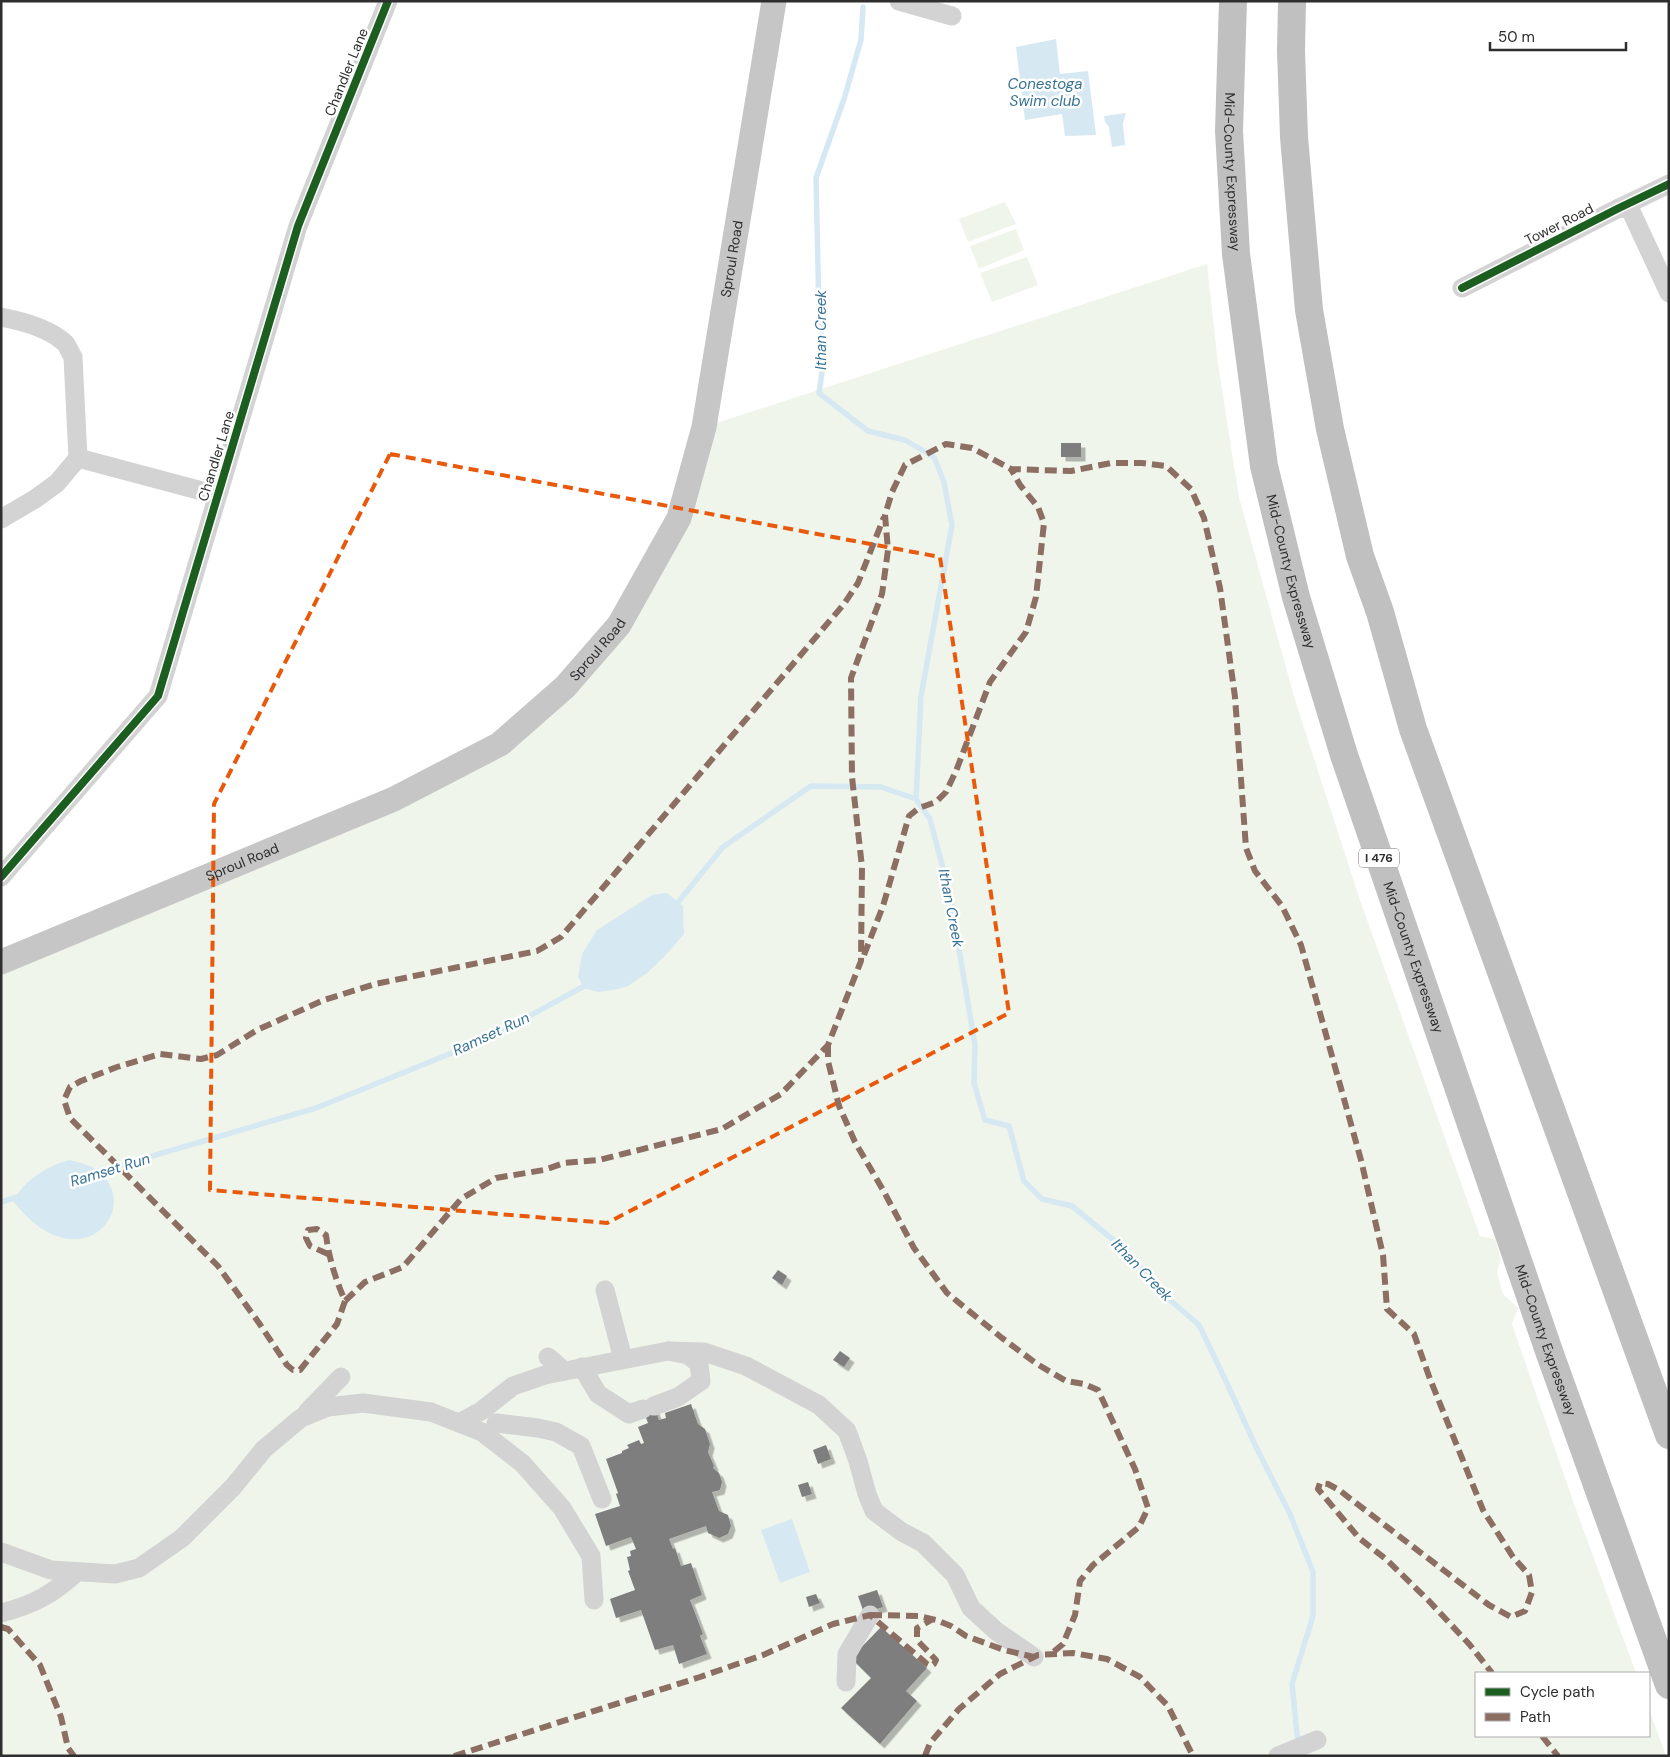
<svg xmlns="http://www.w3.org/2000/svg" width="1670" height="1757" viewBox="0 0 1670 1757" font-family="'DM Sans',sans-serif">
	<defs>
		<filter id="shadow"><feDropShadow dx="4.5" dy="4.5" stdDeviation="0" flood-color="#0004"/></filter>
	</defs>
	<rect width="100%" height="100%" fill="#fff"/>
	<g fill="#f0f5eb">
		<path d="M1005,202L1016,224L968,242L959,219Z"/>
		<path d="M1016,229L1024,250L979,269L970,246Z"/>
		<path d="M1027,257L1038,285L992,302L980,273Z"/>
		<path d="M1207,264L1218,364L1239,497L1295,700L1360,900L1480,1236L1495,1239L1501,1259L1497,1273L1503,1294L1518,1308L1512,1324L1574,1504L1636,1673H1476V1736H1649V1709L1666,1756H1V962L394,799L565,687L679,518L704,427Z"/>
	</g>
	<g fill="#d6e8f2">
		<path d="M1056,39L1060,74L1088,71L1096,135L1065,136L1062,114L1025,120L1016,47Z"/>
		<path d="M1126,113L1123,124L1125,145L1112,147L1109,127L1105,122L1104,116Z"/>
		<path d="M667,893L683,906L684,934L665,956L647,973L628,986L614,990L598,992L584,988L578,977L582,954L597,930L652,895Z"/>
		<path d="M70,1160C77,1162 86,1164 92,1167C141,1196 100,1264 44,1230C32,1223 22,1212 13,1201C25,1180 46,1166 70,1160Z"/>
		<path d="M792,1519L810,1572L780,1583L761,1530Z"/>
	</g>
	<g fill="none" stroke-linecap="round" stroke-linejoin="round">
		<g stroke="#d6e8f2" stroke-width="5.5">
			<path d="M863,7L861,40L844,99L816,178L819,313L824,359L819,393L868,431L905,440L934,457L944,482L952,525L921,696L916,799L930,819L950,895L975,1045L974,1083L985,1120L1009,1126L1024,1181L1042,1199L1072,1206L1122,1247L1163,1294L1199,1325L1225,1379L1257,1449L1290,1514L1313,1572V1616L1292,1684L1297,1735L1304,1756"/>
			<path d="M675,906L723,847L811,786L881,787L916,799"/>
			<path d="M91,1174L316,1108L489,1038L588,984"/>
			<path d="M1,1202L21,1196"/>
		</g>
	</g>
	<g fill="#7e7e7e" filter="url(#shadow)">
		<rect x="1061" y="443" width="20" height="14"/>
		<path d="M778,1270L787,1276L782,1285L772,1278Z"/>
		<path d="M840,1351L850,1358L844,1367L833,1360Z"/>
		<path d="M651,1399L659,1420L666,1418L665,1413L691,1404L698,1424L705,1429L710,1444L708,1452L714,1466L713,1468L719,1473L722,1482L720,1490L712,1492L719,1511L728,1515L731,1526L728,1534L719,1538L708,1533L706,1526L669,1539L673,1549L675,1548L681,1566L691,1563L702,1595L690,1600L703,1634L700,1636L707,1654L679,1664L673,1645L655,1650L641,1610L616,1618L610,1599L635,1590L628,1571L630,1570L627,1557L631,1556L630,1551L636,1549L631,1537L606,1546L595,1514L620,1506L616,1494L618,1493L606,1459L622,1453V1451L629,1448L627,1445L639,1440L641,1444L644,1443L638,1427L648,1423L640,1402Z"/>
		<path d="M826,1445L831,1459L818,1464L813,1450Z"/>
		<path d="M808,1482L812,1494L802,1497L798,1485Z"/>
		<path d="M877,1590L883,1607L864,1613L858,1596Z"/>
		<path d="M816,1594L820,1603L809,1607L806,1597Z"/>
		<path d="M881,1627L927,1668L906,1691L917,1701L880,1744L841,1708L871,1678L851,1658Z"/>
	</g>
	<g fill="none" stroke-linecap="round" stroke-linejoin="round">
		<g stroke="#d3d3d3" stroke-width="19">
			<path d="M899,1L952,16"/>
			<path d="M1619,208L1630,209L1669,293"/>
			<path d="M1462,288L1619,208L1669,184"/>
			<path d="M1,317C22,321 49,328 65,343C68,346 70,353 73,357L78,458"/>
			<path d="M1,519L35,499L57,483L78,458L217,495"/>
			<path d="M1,877L158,696L298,226L388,1"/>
			<path d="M605,1290L623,1359"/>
			<path d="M668,1351L704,1352L746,1366L819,1405L847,1431L858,1461L867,1494L874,1511L902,1532L923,1543L955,1575L971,1608L996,1631L1034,1657"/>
			<path d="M548,1357L564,1371"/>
			<path d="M582,1367L598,1394L629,1414L643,1409"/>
			<path d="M307,1412L341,1377"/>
			<path d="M459,1423L481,1411L513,1386L545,1375L668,1351L688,1355L699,1364L701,1381L678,1397L654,1406"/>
			<path d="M496,1423L538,1428L556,1432L581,1446L602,1499"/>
			<path d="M1,1552L51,1570L115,1574L139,1568L182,1538L233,1487L264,1449L301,1418L328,1407L363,1403L431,1412L459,1423L482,1432L522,1463L562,1508L591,1556L594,1600"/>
			<path d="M1,1613C33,1605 53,1594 77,1572"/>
			<path d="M846,1682L847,1654L870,1615"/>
			<path d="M1278,1756L1317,1740"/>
		</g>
		<path stroke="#c6c6c6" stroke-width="25" id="s1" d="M1,962L394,799L500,744L565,687L619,625L679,518L704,427L774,1"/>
		<g stroke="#c0c0c0" stroke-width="28">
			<path id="s2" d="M1233,1L1229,131L1236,254L1264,466L1296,597L1344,755L1550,1354L1669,1685"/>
			<path d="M1292,1L1291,51L1294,137L1309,310L1330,429L1360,556L1380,612L1413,729L1669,1435"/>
		</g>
		<g stroke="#8d6e63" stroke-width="6" stroke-dasharray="12 6" stroke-linecap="butt">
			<path d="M864,955L883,906L909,816L919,808L936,802L946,792L956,771L990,682L1026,632L1036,597L1044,523L1038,507L1020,485L1011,469"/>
			<path d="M828,1045V1061L839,1106L855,1142L883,1190L914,1248L947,1293L1002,1338L1037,1364L1066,1381L1084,1384L1098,1390L1135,1469L1148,1508L1139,1527L1093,1565L1080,1581L1075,1615L1063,1644L1051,1654"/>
			<path d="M328,1254L310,1246L306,1238L308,1230L317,1229L326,1235C329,1259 336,1280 345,1301L365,1282L403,1267L461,1199L496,1178L544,1170L564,1163L599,1160L722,1129L781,1094L828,1045L861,961L862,867L852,777L851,678L882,594L888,550L885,515L892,492L905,465L946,444L972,448L1011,469L1071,471L1111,463H1142L1166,466L1191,489L1204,518L1220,588L1235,697L1246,848L1255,871L1282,906L1301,945L1361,1160L1383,1255L1387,1309L1414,1334L1430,1379L1483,1510L1513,1557L1529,1575L1532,1592L1525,1611L1511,1617L1489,1605L1339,1490L1328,1484L1320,1483L1318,1489L1359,1538L1387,1560L1429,1601L1470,1645L1492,1673"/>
			<path d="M345,1301L337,1324L300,1370H293L287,1365L259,1323L218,1266L70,1118L64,1100L70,1087L81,1081L117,1067L160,1054L201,1059L217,1055L257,1030L324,1000L375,984L537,951L561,937L844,604L858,583L884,517"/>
			<path d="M870,1615L919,1616L936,1620L951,1626L966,1636L1004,1650L1034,1657"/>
			<path d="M1,1627L8,1629L40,1665L61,1717L68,1748L74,1756"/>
			<path d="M1542,1736L1558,1756"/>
			<path d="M454,1756L700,1677L763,1655L833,1624L870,1615L927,1664L931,1666L934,1664L936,1660L917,1640V1628L933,1619"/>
			<path d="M925,1756L930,1743L959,1709L1000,1674L1038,1655L1073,1653L1107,1659L1140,1677L1168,1706L1193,1756"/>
		</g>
		<defs>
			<g id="cycleway">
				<path d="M1462,288L1619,208L1669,184"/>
				<path d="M1,877L158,696L298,226L388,1"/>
			</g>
		</defs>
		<use href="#cycleway" stroke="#fff" stroke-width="11"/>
		<use href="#cycleway" stroke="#1b5e20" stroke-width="8"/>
	</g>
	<path fill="none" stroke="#e8590c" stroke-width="4" stroke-dasharray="10 6" stroke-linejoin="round" d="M390,454L940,557L1009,1013L607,1223L210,1190L214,804Z"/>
	<g text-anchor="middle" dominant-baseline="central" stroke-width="5" stroke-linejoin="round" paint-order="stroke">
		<rect fill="#fff" stroke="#6d6d6d" stroke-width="1" x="1359" y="848.5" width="40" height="19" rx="4"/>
		<g font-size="12" font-weight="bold" fill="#2e2e2e">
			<text x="1379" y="858">I 476</text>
		</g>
		<g font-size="14" fill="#2e2e2e" stroke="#fff">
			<text transform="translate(346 72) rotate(-68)">Chandler Lane</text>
			<text stroke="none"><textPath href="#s2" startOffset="171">Mid-County Expressway</textPath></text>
			<text transform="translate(1559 224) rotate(-27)">Tower Road</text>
			<text stroke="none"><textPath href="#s1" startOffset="1101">Sproul Road</textPath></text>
			<text transform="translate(216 456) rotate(-73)">Chandler Lane</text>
			<text stroke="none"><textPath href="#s2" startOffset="576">Mid-County Expressway</textPath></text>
			<text stroke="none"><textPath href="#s1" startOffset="681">Sproul Road</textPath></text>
			<text stroke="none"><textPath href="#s1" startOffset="261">Sproul Road</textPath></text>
			<text stroke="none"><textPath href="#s2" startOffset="981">Mid-County Expressway</textPath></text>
			<text stroke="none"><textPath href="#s2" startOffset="1386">Mid-County Expressway</textPath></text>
		</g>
		<g font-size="15" font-style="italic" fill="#377294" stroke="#fff">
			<text x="1045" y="84">Conestoga<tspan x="1045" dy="17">Swim club</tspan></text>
			<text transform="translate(821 330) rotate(-90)">Ithan Creek</text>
			<text transform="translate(951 908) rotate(79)">Ithan Creek</text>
			<text transform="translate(491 1034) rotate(-25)">Ramset Run</text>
			<text transform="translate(110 1170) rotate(-17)">Ramset Run</text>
			<text transform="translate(1142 1270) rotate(46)">Ithan Creek</text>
		</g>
	</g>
	<rect width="1670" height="1757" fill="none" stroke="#2e2e2e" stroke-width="5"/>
	<rect x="1475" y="1672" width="175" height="65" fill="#ffffff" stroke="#ababab"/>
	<rect x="1485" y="1688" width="25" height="8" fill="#1b5e20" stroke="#ababab"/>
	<text x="1520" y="1697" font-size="15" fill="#2e2e2e">Cycle path</text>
	<rect x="1485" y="1713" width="25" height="8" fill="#8d6e63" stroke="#ababab"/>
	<text x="1520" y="1722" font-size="15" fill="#2e2e2e">Path</text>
	<path d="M1490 42v8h136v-8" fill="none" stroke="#2e2e2e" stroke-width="2.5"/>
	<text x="1498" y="42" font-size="15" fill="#2e2e2e" stroke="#ffffff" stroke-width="4" paint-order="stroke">50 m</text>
</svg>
